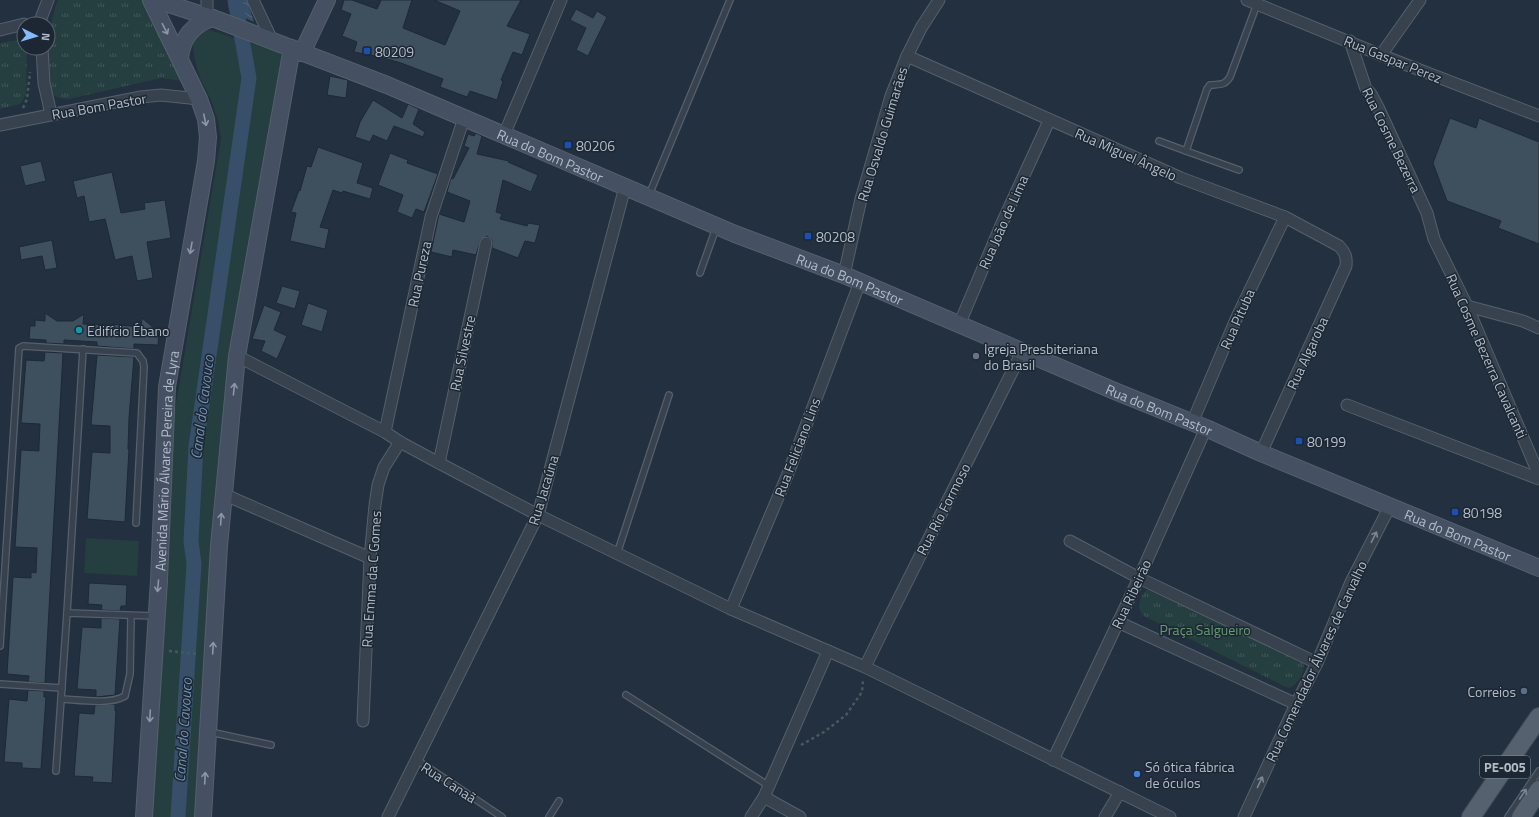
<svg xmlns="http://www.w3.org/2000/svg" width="1539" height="817" viewBox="0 0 1539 817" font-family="'Titillium Web',sans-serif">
	<defs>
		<pattern id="park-tufts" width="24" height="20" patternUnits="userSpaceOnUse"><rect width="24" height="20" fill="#253e40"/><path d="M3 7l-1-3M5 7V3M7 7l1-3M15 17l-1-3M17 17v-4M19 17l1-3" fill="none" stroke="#42585a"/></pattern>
		<pattern id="water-waves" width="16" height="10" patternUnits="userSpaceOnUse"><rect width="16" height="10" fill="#374f69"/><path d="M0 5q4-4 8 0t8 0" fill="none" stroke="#52667d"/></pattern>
	</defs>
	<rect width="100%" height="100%" fill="#23303f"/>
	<g fill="#253e40">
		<path d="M203,28L279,52L284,60L239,329L198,817H150L171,433L221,138L218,121L211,100L200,78L195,61L193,47V39Z"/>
		<path d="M86,538L139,541L137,576L84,573Z"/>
	</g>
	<g fill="url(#park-tufts)">
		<path d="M58,0H149L184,81L161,78L69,99C60,99 52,97 49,88C47,84 48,77 48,73C48,49 49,22 58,0Z"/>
		<path d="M18,40L24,42V48H27L26,95L20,104L0,109V43Z"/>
		<path d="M1151,587L1303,662C1306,671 1297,687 1288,688L1144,616C1134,608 1141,592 1151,587Z"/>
	</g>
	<path fill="url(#water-waves)" d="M228,0H247L254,22L229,10Z"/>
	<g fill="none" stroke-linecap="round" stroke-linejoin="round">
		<path stroke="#374f69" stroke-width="15" d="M178,817L194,564L191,541L196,446L249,78L235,0"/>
	</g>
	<g fill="#3e4f5e" stroke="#1e2935">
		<path d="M344,0H352L377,9L381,0H412L403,28L445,45L460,11L434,0H521L507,26L530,34L522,55L513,52L501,80L503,81L497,100L470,91L467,97L440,87L443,79L401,63L380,57L354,52L357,42L342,36L351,14L341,10Z"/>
		<path d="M576,9L593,18L597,11L607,17L588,56L576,50L586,28L570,20Z"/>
		<path d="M330,76L348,80L346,98L327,95Z"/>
		<path d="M373,100L402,118L408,104L419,109L413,124L425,132L423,137L394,126L387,141L373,135L370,142L355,137L360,122Z"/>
		<path d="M1450,118L1476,128L1479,118L1539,142V244L1498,228L1501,221L1447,201L1433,163Z"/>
		<path d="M476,133L482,136L477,154L509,161L508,162L538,175L531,192L503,180L496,212L502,214L500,219L527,226L528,223L540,225L535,243L525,241L518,258L492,248V240L487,236L481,239L476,255L453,250L452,257L431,252L439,214L464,222L470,201L447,192L451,178L453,179L469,148L464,146L468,134L474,136Z"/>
		<path d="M318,147L363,163L357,183L373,188L370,199L343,191L342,193L333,190L320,227L329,229L325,249L290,241L296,213L291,212L299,190L300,191L307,166L311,167Z"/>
		<path d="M390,153L408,160L407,163L438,174L424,212L416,209L412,218L397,212L403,195L378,185Z"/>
		<path d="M41,161L46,181L25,186L20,166Z"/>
		<path d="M112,172L121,213L145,209L144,203L165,200L171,238L147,242L153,278L137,281L132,256L115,260L105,219L89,222L84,196L77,198L73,181Z"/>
		<path d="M52,240L57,268L45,270L42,256L21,260L19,247Z"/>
		<path d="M282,286L300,291L295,309L276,303Z"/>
		<path d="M308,303L328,310L322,332L301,325Z"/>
		<path d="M264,305L281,312L274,330L287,336L277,359L261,351L265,341L252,339Z"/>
		<path d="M45,313L57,321H73L84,314L83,324L110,325V324L141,327L142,318L155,329V332H159L158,345L134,344V349L97,346V342L64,340V344L46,343V340L29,339L30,326H35V320L45,321Z"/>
		<path d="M45,352L63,353L45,683L28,682L29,676L7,674L13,577L31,578V572L36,573L37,548L15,547L21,450L39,451V446L40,424L21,423L26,360L44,361Z"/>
		<path d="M97,355L134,357L129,418L128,449H129L125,522L87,519L92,452L110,453V426L91,425Z"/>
		<path d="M89,583L127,585L126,606H121L120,611L101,610L102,605L88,604Z"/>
		<path d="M101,618L120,619L115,695L96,697V690L77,689L82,627L101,628Z"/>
		<path d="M28,690L44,691V697H46L41,769L22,768V763L4,762L9,699L27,701Z"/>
		<path d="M115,704V711H116L112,783L92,782L93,777L74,776L79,713L94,714L95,705Z"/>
	</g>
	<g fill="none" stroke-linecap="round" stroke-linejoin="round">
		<defs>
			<g id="lane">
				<path d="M1159,141L1186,151"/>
				<path d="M1239,170L1186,151L1207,89L1210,85C1220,84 1224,86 1230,77L1257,4"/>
				<path d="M649,195L730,0"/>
				<path d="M700,273L716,228"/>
				<path d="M617,554L669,395"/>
				<path d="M67,613L83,349"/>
				<path d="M0,646L19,348L23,346L137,353L143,361L144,367L136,523"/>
				<path d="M0,684L62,688"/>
				<path d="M626,695L769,786"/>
				<path d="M61,699C79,700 110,705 125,696L130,674L131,616"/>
				<path d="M210,732L271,745"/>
				<path d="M417,760L502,817"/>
				<path d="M56,771L67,613L155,616"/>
				<path d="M549,817L559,801"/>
				<path d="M1508,817L1539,771"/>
			</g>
			<g id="street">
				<path d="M207,0V16"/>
				<path d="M253,0L272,40"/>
				<path d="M1247,0L1381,55L1539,116"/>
				<path d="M40,24V21L48,0"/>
				<path d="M0,30L24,24"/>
				<path d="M1350,41L1366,89L1371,94L1378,107L1427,213L1434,239L1467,306L1539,475"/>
				<path d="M42,48L44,83L51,114"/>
				<path d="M1381,55L1420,0"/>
				<path d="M907,56L1181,178L1285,217L1339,246C1345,252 1347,257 1346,266L1261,453"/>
				<path d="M0,125L141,97L161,95L199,99"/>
				<path d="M504,135L561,0"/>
				<path d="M844,275L861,199L891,96L907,56L921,28L939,0"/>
				<path d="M1467,306L1523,321L1539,328"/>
				<path d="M959,325L1002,223L1049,121"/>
				<path d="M237,356L385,432L400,442L439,463L538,515L731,609L865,667L1170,817"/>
				<path d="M1347,405L1539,479"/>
				<path d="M1192,423L1237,317L1285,217"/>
				<path d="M385,432L431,217L464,118"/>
				<path d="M439,463L486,243"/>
				<path d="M223,494L370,558"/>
				<path d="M1070,541L1139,578L1317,663"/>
				<path d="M731,609L787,476L860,282"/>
				<path d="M1118,622L1296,704"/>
				<path d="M865,667L886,624L1022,352"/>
				<path d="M363,721L370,558L375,505L378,485L384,467L400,442"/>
				<path d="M1053,760L1139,578L1206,428"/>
				<path d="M764,797L800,817"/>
				<path d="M388,817L538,515L625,187"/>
				<path d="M751,817L764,797L828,651"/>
				<path d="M1105,817L1120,792"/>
				<path d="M1244,817L1296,704L1317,663L1351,582L1390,506"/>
			</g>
			<g id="secondary">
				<path id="s1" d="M156,0L218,20L387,85L735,234L844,275L1117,392L1206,428L1261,453L1539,568"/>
				<path d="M302,53L327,0"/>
				<path d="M180,58C182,37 193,24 213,18"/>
				<path id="s2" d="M144,817L159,580L167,387L206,161L208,137L206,119L199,99L151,0"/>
				<path d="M203,817L219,546L237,356L292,48"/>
			</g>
			<g id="primary">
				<path d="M1471,817L1539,717"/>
				<path d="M1521,817L1539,790"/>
			</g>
		</defs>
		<use href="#lane" stroke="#55606c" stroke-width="8"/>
		<use href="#street" stroke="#55606c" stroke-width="13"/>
		<use href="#secondary" stroke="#55606c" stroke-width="18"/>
		<use href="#primary" stroke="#404b57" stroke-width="20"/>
		<g stroke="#435b5d" stroke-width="2.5" stroke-dasharray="3 3" stroke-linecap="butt">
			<path d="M23,108L27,99L30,72"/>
			<path d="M169,651L198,654"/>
			<path d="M801,745L824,732L846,715L862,692L863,680"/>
		</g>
		<use href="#lane" stroke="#37424e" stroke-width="5.5"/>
		<use href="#street" stroke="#37424e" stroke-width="11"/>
		<use href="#secondary" stroke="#455162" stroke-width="16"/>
		<use href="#primary" stroke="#55616f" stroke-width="18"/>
	</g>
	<defs><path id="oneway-shaft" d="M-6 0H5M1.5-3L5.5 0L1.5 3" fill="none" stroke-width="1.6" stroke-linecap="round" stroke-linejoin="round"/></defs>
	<g stroke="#8c97a6">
		<use href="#oneway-shaft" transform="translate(165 29) rotate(63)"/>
		<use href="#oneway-shaft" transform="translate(205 120) rotate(78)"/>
		<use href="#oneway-shaft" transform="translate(191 248) rotate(100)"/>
		<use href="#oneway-shaft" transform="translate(234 389) rotate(-84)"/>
		<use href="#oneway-shaft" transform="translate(221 519) rotate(-86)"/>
		<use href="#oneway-shaft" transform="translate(158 586) rotate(95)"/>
		<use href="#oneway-shaft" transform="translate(213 648) rotate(-87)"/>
		<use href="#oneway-shaft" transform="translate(150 716) rotate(93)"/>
		<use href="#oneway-shaft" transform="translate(205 778) rotate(-87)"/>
	</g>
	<g stroke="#7b8692">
		<use href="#oneway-shaft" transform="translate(1374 537) rotate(-63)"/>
		<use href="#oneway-shaft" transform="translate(1260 782) rotate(-65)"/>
		<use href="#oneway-shaft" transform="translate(1523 794) rotate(-56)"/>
	</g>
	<g fill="#1a4fb4" stroke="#1c2733" stroke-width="1.5">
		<rect x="363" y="47" width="8" height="8" rx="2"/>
		<rect x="564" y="141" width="8" height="8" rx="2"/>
		<rect x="804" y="232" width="8" height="8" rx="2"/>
		<rect x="1295" y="437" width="8" height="8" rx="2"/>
		<rect x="1451" y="508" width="8" height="8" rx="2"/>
	</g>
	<circle fill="#0f9aa8" stroke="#1c2733" stroke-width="1.5" cx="79" cy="330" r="4"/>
	<circle fill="#6b7280" stroke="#1c2733" stroke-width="1.5" cx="976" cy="356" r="4"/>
	<circle fill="#5c6f8a" stroke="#1c2733" stroke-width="1.5" cx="1524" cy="691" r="4"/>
	<circle fill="#3f7fe0" stroke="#1c2733" stroke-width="1.5" cx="1137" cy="774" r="4"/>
	<g text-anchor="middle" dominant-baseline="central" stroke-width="3" stroke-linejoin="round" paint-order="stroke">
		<rect fill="#1c2733" stroke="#86909d" stroke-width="1" x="1480" y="756" width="50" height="22" rx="3"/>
		<g font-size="13" font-weight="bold" fill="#b3bdca">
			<text x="1505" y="767">PE-005</text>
		</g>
		<g font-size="14" fill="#b3bdca" stroke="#1c2733" text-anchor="start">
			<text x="375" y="51">80209</text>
			<text x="576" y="145">80206</text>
			<text x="816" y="236">80208</text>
			<text x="87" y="330">Edifício Ébano</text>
			<text x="984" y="348">Igreja Presbiteriana<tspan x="984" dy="16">do Brasil</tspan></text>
			<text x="1307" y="441">80199</text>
			<text x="1463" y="512">80198</text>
			<text x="1516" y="691" text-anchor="end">Correios</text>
			<text x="1145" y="766">Só ótica fábrica<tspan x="1145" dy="16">de óculos</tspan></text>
		</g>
		<g font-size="14" fill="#b3bdca" stroke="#1c2733">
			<text transform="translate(1393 59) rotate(22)">Rua Gaspar Perez</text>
			<text transform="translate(99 106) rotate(-10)">Rua Bom Pastor</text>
			<text transform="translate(882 134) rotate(-73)">Rua Osvaldo Guimarães</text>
			<text transform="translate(1392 140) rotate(64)">Rua Cosme Bezerra</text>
			<text transform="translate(1126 154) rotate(24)">Rua Miguel Ângelo</text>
			<text stroke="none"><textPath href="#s1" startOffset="424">Rua do Bom Pastor</textPath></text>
			<text transform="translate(1003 222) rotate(-66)">Rua João de Lima</text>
			<text transform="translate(419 274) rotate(-78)">Rua Pureza</text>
			<text stroke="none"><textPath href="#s1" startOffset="748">Rua do Bom Pastor</textPath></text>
			<text transform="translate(1237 319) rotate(-66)">Rua Pituba</text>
			<text transform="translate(462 353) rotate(-78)">Rua Silvestre</text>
			<text transform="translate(1307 353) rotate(-65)">Rua Algaroba</text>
			<text transform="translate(1487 356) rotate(66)">Rua Cosme Bezerra Cavalcanti</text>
			<text stroke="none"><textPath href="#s1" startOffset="1084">Rua do Bom Pastor</textPath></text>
			<text transform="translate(797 447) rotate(-69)">Rua Feliciano Lins</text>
			<text stroke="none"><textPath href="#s2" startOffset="357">Avenida Mário Álvares Pereira de Lyra</textPath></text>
			<text transform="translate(543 490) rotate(-73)">Rua Jacaúna</text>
			<text transform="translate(943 509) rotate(-63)">Rua Rio Formoso</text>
			<text stroke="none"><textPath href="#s1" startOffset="1408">Rua do Bom Pastor</textPath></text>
			<text transform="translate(371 579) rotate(-86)">Rua Emma da C Gomes</text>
			<text transform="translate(1131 594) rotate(-65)">Rua Ribeirão</text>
			<text transform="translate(1316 661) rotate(-65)">Rua Comendador Álvares de Carvalho</text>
			<text transform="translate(449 782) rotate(33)">Rua Canaã</text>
		</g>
		<g font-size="14" fill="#699c71" stroke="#1c2733">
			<text x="1205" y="629">Praça Salgueiro</text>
		</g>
		<g font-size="15" font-style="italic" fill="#7190ae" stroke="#1c2733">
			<text transform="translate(202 407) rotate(-83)">Canal do Cavouco</text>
			<text transform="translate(183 730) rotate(-86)">Canal do Cavouco</text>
		</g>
	</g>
	<g transform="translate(36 36) rotate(95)"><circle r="19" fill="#1c2733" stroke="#58636f"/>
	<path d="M0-3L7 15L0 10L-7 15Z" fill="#85bafc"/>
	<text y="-6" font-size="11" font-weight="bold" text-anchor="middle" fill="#b3bdca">N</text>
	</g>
</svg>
